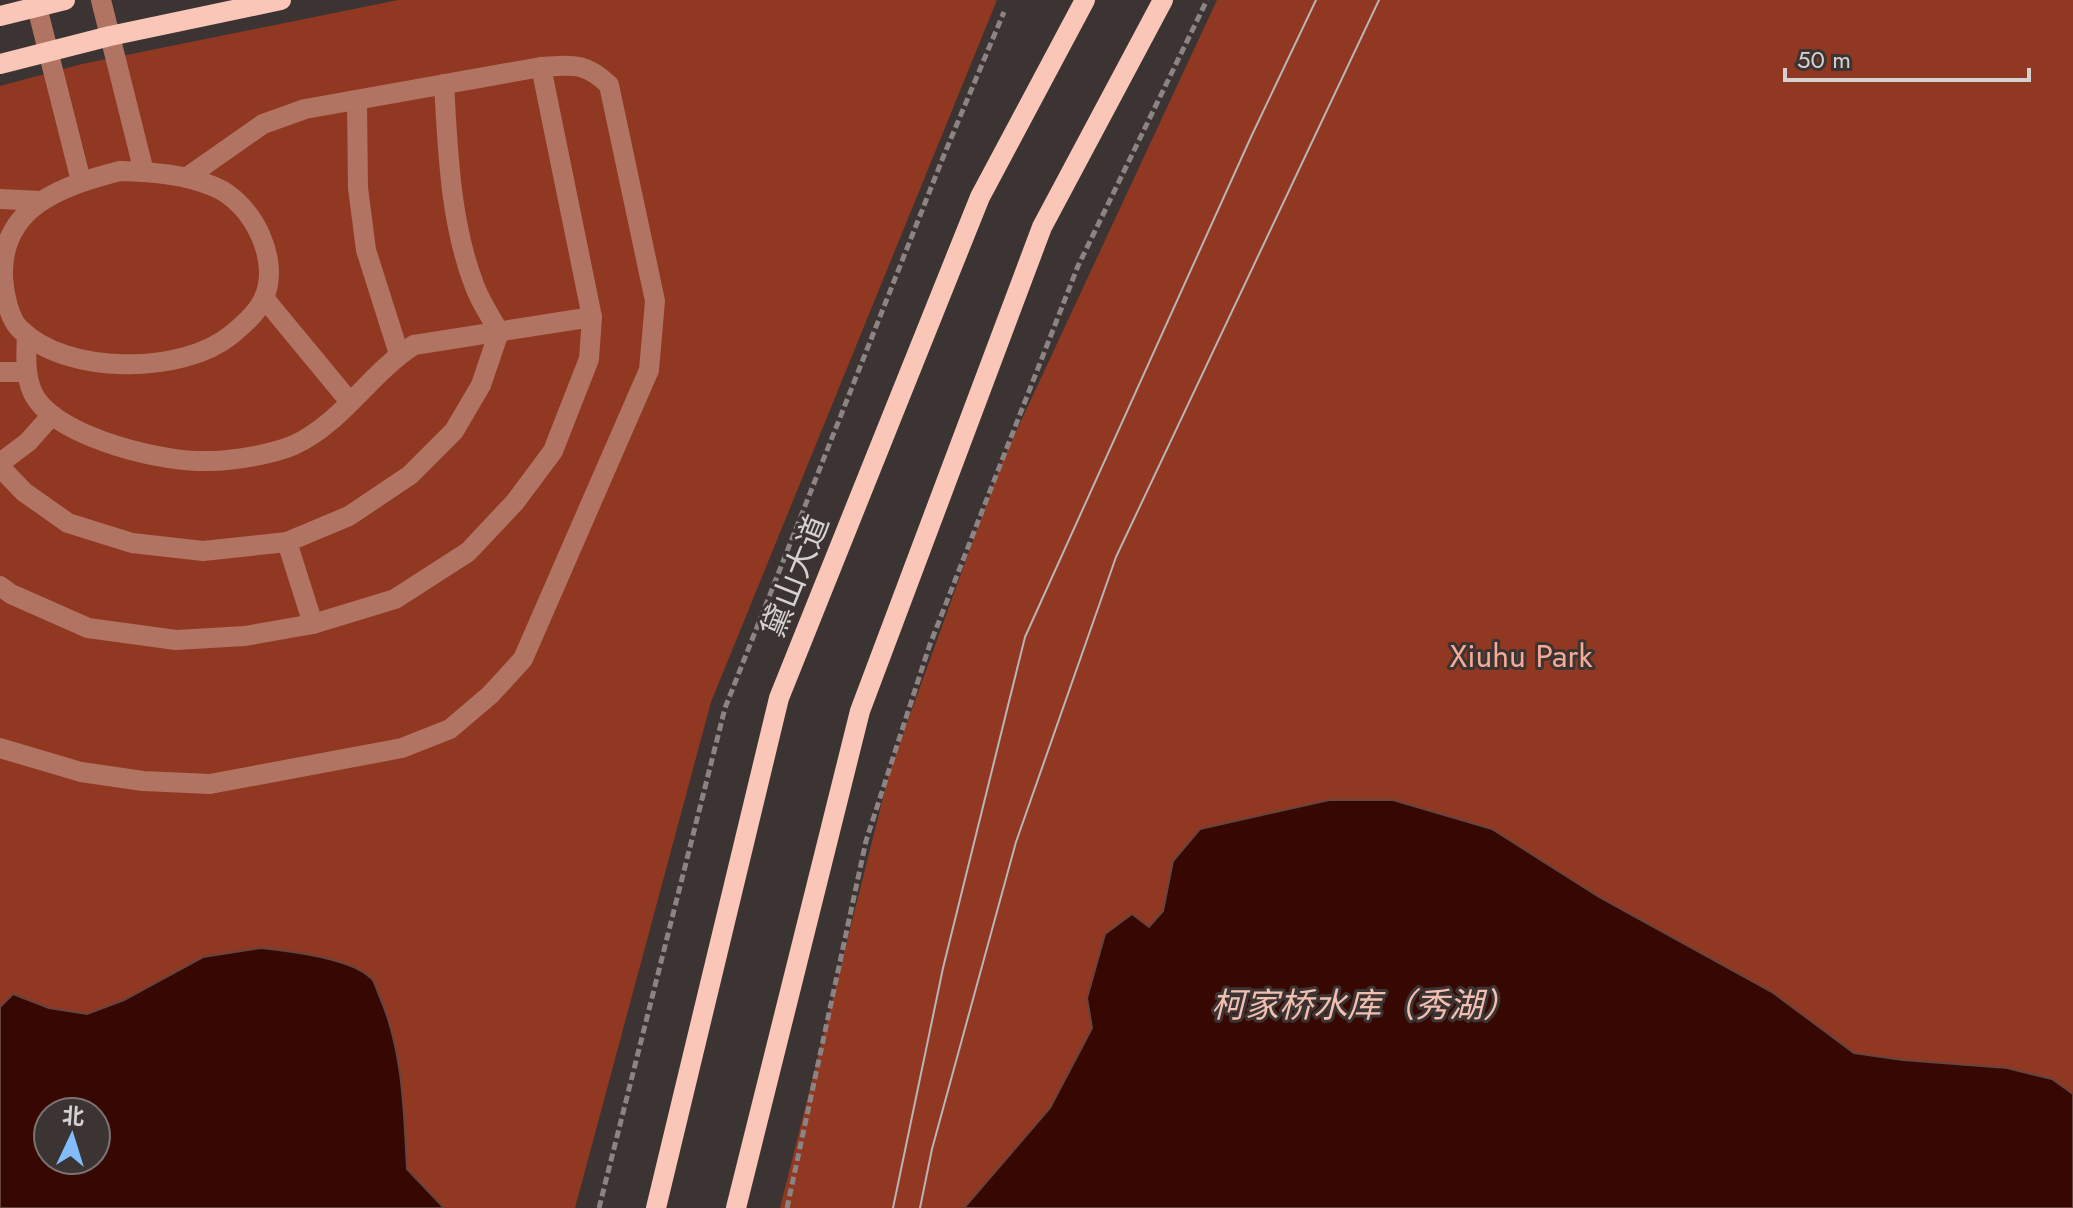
<svg xmlns="http://www.w3.org/2000/svg" width="2073" height="1208" viewBox="0 0 2073 1208" font-family="Jost,'Noto Sans SC',sans-serif">
	<rect width="100%" height="100%" fill="#3c3432"/>
	<g fill="#903821" fill-rule="evenodd">
		<path d="M398,0H997L711,702L575,1208H0V86L82,64ZM48,1112H96V1160H48Z"/>
		<path d="M1217,0H2073V1208H780L890,770L1000,466Z"/>
	</g>
	<g fill="#370801" stroke="#67443f" stroke-width="2" fill-rule="evenodd">
		<path d="M1329,800H1393L1492,829L1599,897L1772,992L1854,1053L1903,1060L2007,1068L2052,1079L2073,1094V1208H964L1050,1108L1092,1028L1087,998L1105,934L1132,914L1149,927L1163,911L1173,861L1200,829Z"/>
		<path d="M261,948C289,951 352,958 372,979C375,982 377,991 379,995C403,1049 404,1111 407,1169L444,1208H0V1007L13,994L49,1008L87,1014L124,1000L203,957ZM96,1112V1160H48V1112Z"/>
	</g>
	<g fill="none" stroke-linecap="round" stroke-linejoin="round">
		<g stroke="#8b8483" stroke-width="5" stroke-dasharray="8 4" stroke-linecap="butt">
			<path d="M599,1208L725,708L944,155L1004,12"/>
			<path d="M787,1208L866,841L929,647L1078,266L1207,0"/>
		</g>
		<g stroke="#b17362" stroke-width="20">
			<path d="M101,0L144,172"/>
			<path d="M37,7L81,181"/>
			<path d="M357,100L358,188L366,250L399,354"/>
			<path d="M120,171C152,172 185,174 215,187C253,203 282,262 263,300C256,314 243,325 231,335C182,375 65,375 20,329C9,319 4,293 3,278C0,207 61,186 120,171Z"/>
			<path d="M0,199L41,201"/>
			<path d="M264,298L350,402"/>
			<path d="M27,335C26,356 24,382 37,400C65,439 164,463 210,461C233,461 273,454 294,445C342,423 370,373 414,345L592,317"/>
			<path d="M0,372H26"/>
			<path d="M0,463L28,442L52,415"/>
			<path d="M0,467L24,492L68,523L132,543L203,551L287,542L349,516L410,475L454,431L481,385L499,332C491,317 481,303 475,287C450,223 448,152 444,84"/>
			<path d="M287,542L313,624"/>
			<path d="M0,586L11,594L88,628L176,640L245,636L313,624L395,599L468,552L515,502L553,451L589,359L592,317L541,67"/>
			<path d="M0,748L81,772L143,781L210,784L402,748L450,729L490,695L523,659L649,370L655,301L609,85C585,62 573,65 541,67L305,109L263,124L186,178"/>
		</g>
		<g stroke="#fac6b8" stroke-width="20">
			<path d="M0,16L65,0"/>
			<path d="M0,64L110,36L281,0"/>
			<path d="M656,1208L779,698L980,197L1085,0"/>
			<path d="M736,1208L860,711L1042,227L1163,0"/>
		</g>
		<g stroke="#bab4b3" stroke-width="2">
			<path d="M893,1208L943,968L1025,637L1251,137L1316,0"/>
			<path d="M920,1208L932,1149L1016,842L1116,557L1379,0"/>
		</g>
	</g>
	<g text-anchor="middle" dominant-baseline="central" stroke-width="6" stroke-linejoin="round" paint-order="stroke">
		<g font-size="32" fill="#d6d1d0" stroke="#3c3432">
			<text transform="translate(795 576) rotate(-68)">黛山大道</text>
		</g>
		<g font-size="32" fill="#f5aa96" stroke="#3c3432">
			<text x="1521" y="656">Xiuhu Park</text>
		</g>
		<g font-size="34" font-style="italic" fill="#f1beb0" stroke="#3c3432">
			<text x="1364" y="1005">柯家桥水库（秀湖）</text>
		</g>
	</g>
	<g transform="translate(72 1136) rotate(4)"><circle r="38" fill="#3c3432" stroke="#7a7371" stroke-width="2"/>
	<path d="M0-6L14 30L0 20L-14 30Z" fill="#83bcfb"/>
	<text y="-12" font-size="22" font-weight="bold" text-anchor="middle" fill="#d6d1d0">北</text>
	</g>
	<path d="M1785 68v12h244v-12" fill="none" stroke="#d6d1d0" stroke-width="4"/>
	<text x="1797" y="68" font-size="24" fill="#d6d1d0" stroke="#3c3432" stroke-width="6" paint-order="stroke">50 m</text>
</svg>
